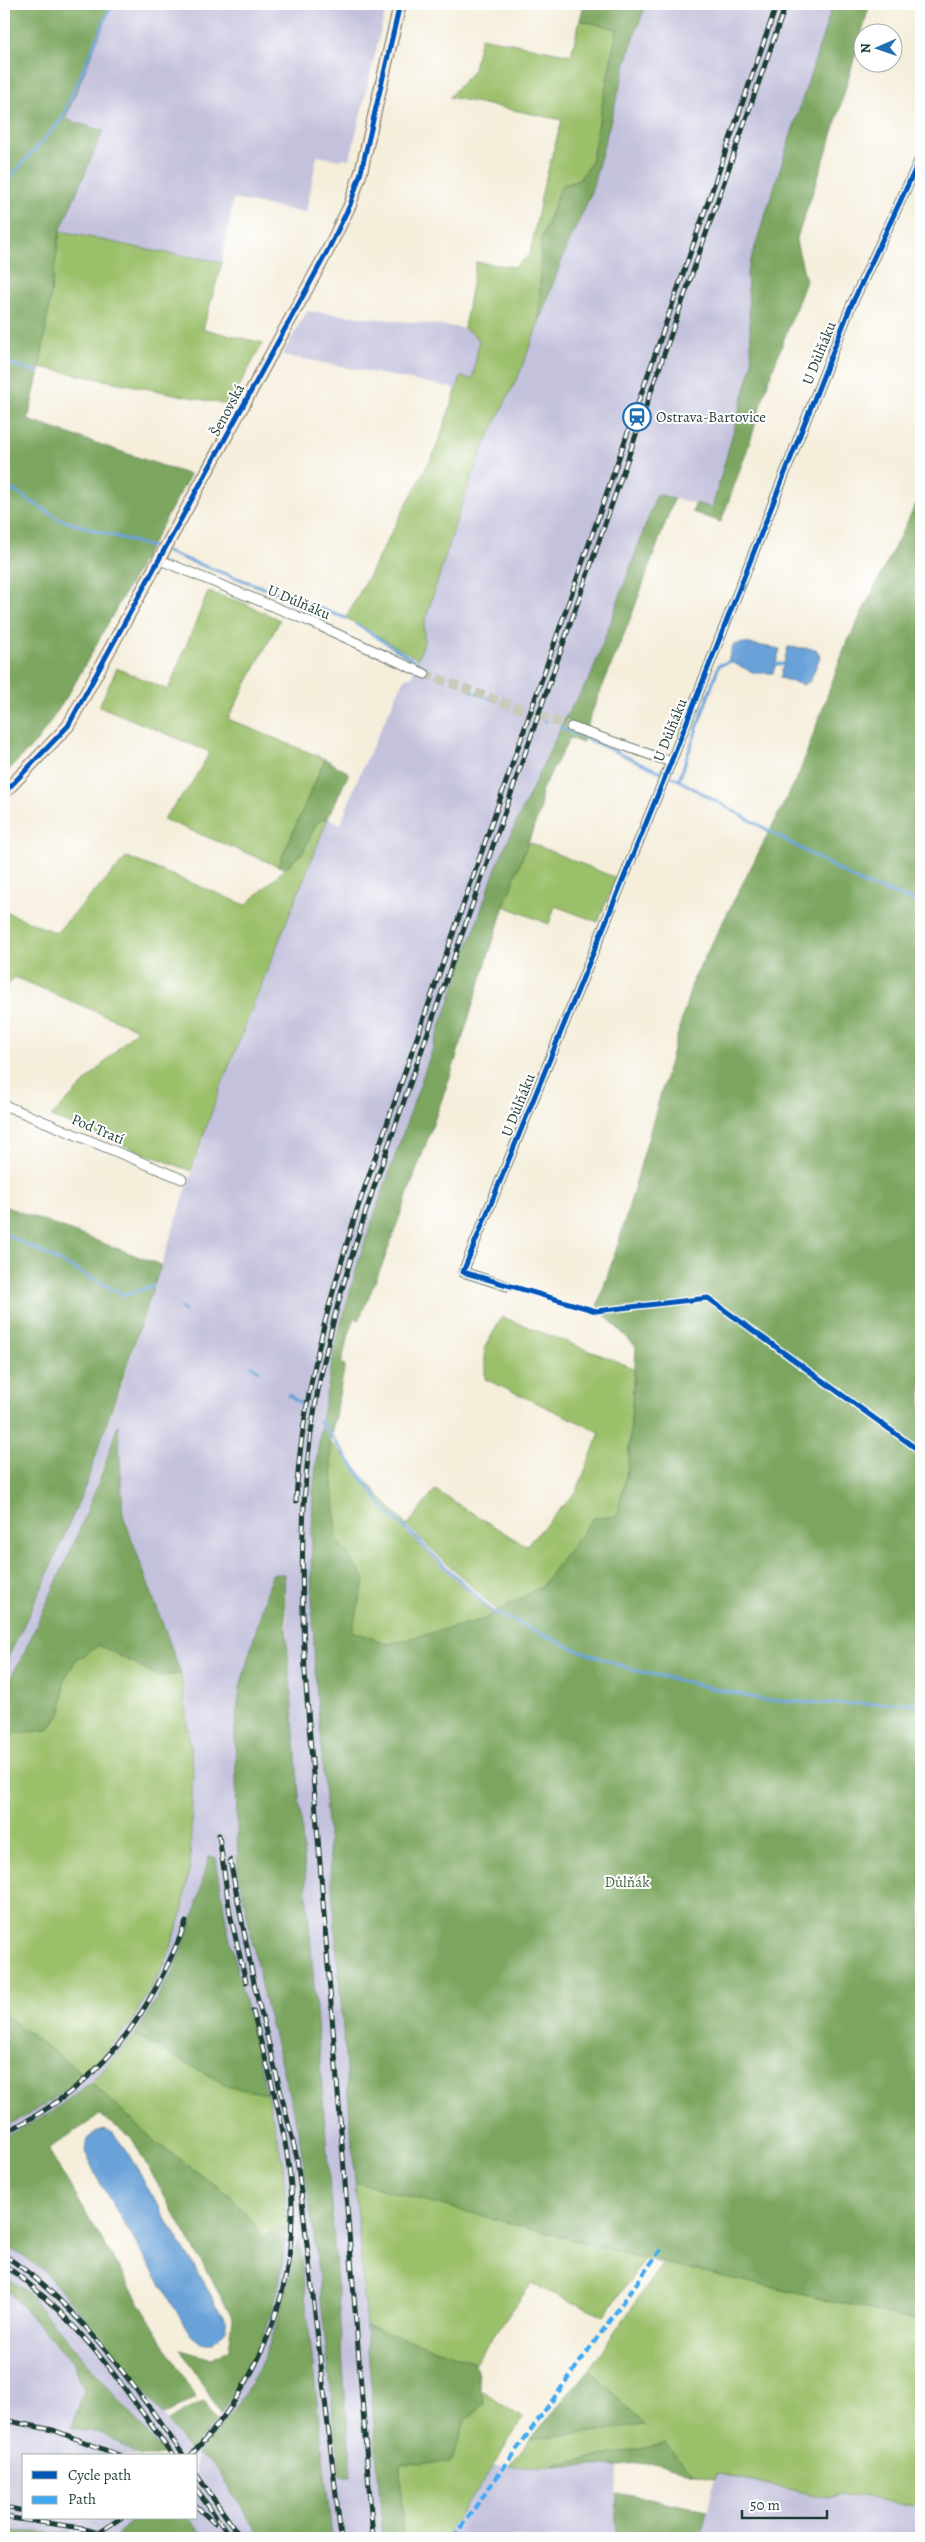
<svg xmlns="http://www.w3.org/2000/svg" width="925" height="2542" viewBox="0 0 925 2542" font-family="Alegreya,serif">
	<rect width="100%" height="100%" fill="#fff"/>
	<filter id="ink" filterUnits="userSpaceOnUse"><feTurbulence type="fractalNoise" baseFrequency=".02" numOctaves="2"/><feDisplacementMap in="SourceGraphic" scale="10" xChannelSelector="R" yChannelSelector="G"/><feConvolveMatrix kernelMatrix="1 2 1 2 8 2 1 2 1" color-interpolation-filters="sRGB"/></filter>
	<filter id="wash" filterUnits="userSpaceOnUse"><feTurbulence type="fractalNoise" baseFrequency=".0096" numOctaves="4" result="noise"/><feDisplacementMap in="SourceGraphic" scale="20" xChannelSelector="R" yChannelSelector="G"/><feGaussianBlur stdDeviation="1.12" result="paint"/><feColorMatrix in="noise" values="0 0 0 0 0 0 0 0 0 0 0 0 0 0 0 0 0 1.4 0 .05"/><feComposite in="paint" operator="in"/></filter>
	<g filter="url(#wash)">
		<rect width="100%" height="100%" fill="#f5eedb"/>
		<g fill="#c3c1db" fill-rule="evenodd">
			<path d="M112,4H387L350,159L341,158L340,160L317,156L306,213L233,199L222,262L149,250L60,231L103,131L64,120Z"/>
			<path d="M646,4H833L747,272L752,365L712,508L657,494L591,676L565,718L498,862L360,1256L346,1303L327,1383L313,1491L312,1614L383,2538H332L299,2241L277,2325L261,2364L242,2398L197,2455L213,2463L261,2538H4V2244L43,2270L109,2346L163,2415L189,2451L217,2421L237,2390L252,2361L277,2292L287,2228L283,2164L227,1927L216,1858L208,1857L193,1919L174,1969L135,2035L91,2082L72,2098L50,2113L4,2137V2127L45,2105L85,2075L129,2026L182,1914L190,1864L193,1769L181,1674L123,1514L118,1426L76,1539L22,1657L4,1689V1666L44,1583L85,1487L121,1386L219,1091L328,818L341,824L357,780L404,679L412,676L424,642V624L461,506L483,448L520,372L564,254L590,196L631,46ZM272,1574H284L294,1741L351,2476H340L314,2235L299,2134L262,1989L238,1871L235,1730L240,1687ZM24,2456H196V2518H24Z"/>
			<path d="M307,311L464,328L479,339L473,379L461,377L456,391L453,388L282,355Z"/>
			<path d="M494,2466H617L615,2538H443Z"/>
			<path d="M716,2473L830,2498L839,2494L921,2506V2538H701Z"/>
		</g>
		<g fill="#9bc06b" stroke="#5d7e50">
			<path d="M580,20L617,29L591,163L579,180L561,186L541,240L539,322L520,372L483,448L461,506L424,624V642L418,659L346,618L435,451L461,377L473,379L479,339L464,328L476,262L515,267L530,254L543,188L562,120L449,97L473,71L481,37L571,55Z"/>
			<path d="M60,231L149,250L222,262L203,329L263,343L229,405L40,367Z"/>
			<path d="M208,592L241,602L280,620L228,719L325,759L278,866L163,819L190,786L210,752L99,706L117,668L168,690Z"/>
			<path d="M328,818L219,1091L191,1171L51,1117L137,1029L15,977L4,989V911L56,933L127,857L246,905L303,852L317,822Z"/>
			<path d="M528,842L616,878L598,922L555,906L549,924L504,906Z"/>
			<path d="M502,1317L634,1368L628,1467L617,1516L593,1518L542,1586L498,1611L407,1526L404,1531L492,1614L485,1619L389,1644L351,1631L365,1579L337,1540L330,1441L407,1526L435,1490L526,1546L577,1491L600,1432L485,1379V1347Z"/>
			<path d="M99,1645L159,1676L181,1674L193,1769L190,1864L182,1914L165,1963L129,2026L85,2075L4,2015V1745L16,1733L48,1730L62,1712L64,1680L75,1661Z"/>
			<path d="M135,2035L230,2087L267,2094L283,2164L287,2228H277L264,2237L232,2197L158,2144L91,2082Z"/>
			<path d="M355,2182L645,2259L604,2316L531,2284L475,2362L366,2326Z"/>
			<path d="M663,2263L921,2321V2506L839,2494L830,2498L716,2473L715,2480L694,2473L665,2444L547,2466H510L530,2440L645,2425L589,2369Z"/>
			<path d="M481,2390L522,2418L494,2466L443,2538H403L400,2464L450,2463L465,2421L484,2404Z"/>
		</g>
		<g fill="#7ca65f" stroke="#4e724a">
			<path d="M4,4H112L65,119L103,131L60,231L40,367L28,420L190,475L70,692L38,740L4,775Z"/>
			<path d="M584,4H646L631,46L590,196L564,254L539,322L541,240L561,186L579,180L591,163L617,29L580,20Z"/>
			<path d="M833,4H870L830,142L796,241L806,281L769,379L750,442L721,522L692,512L696,503L712,508L752,365L747,272Z"/>
			<path d="M657,494L674,499L631,617L590,717L582,743L570,738L541,791V808L504,906L452,1071L383,1263L359,1320L354,1317L341,1363L345,1365L330,1441L337,1540L365,1579L352,1631L389,1644L485,1619L492,1614L542,1586L593,1518L617,1516L628,1467L636,1347L597,1307L619,1241L693,980L799,774L844,649L921,494V2321L641,2258L355,2182L315,1671L311,1573L313,1491L322,1416L336,1342L360,1256L498,862L565,718L591,676Z"/>
			<path d="M325,759L349,773L328,818L317,822L303,852L284,868L278,866Z"/>
			<path d="M4,1206L161,1265L85,1487L44,1583L4,1666Z"/>
			<path d="M118,1424L123,1515L181,1674L159,1676L99,1645L75,1661L64,1680L62,1712L48,1730L16,1733L4,1745V1689L22,1657L76,1539L103,1470Z"/>
			<path d="M272,1574H284L285,1615C307,1902 331,2189 351,2476H340L314,2235L299,2134L262,1989L238,1871L235,1730L240,1687Z"/>
			<path d="M209,1856L216,1858L227,1927L267,2094L230,2087L135,2035L174,1969L193,1919Z"/>
			<path d="M4,2015L85,2075L45,2105L4,2127Z"/>
			<path d="M91,2082L158,2144L232,2197L264,2237L277,2228H287C284,2250 282,2272 277,2293C267,2336 246,2377 221,2414L181,2350L212,2359L229,2349L233,2318L131,2137L100,2115L48,2149L196,2398L163,2415L109,2346L43,2270L4,2244V2137L50,2113Z"/>
			<path d="M299,2239L332,2538H261L213,2463L197,2455C212,2436 229,2418 242,2398C274,2349 286,2294 299,2239Z"/>
			<path d="M4,2276L24,2289L167,2456H139L104,2434L72,2428L84,2390L74,2364L10,2293L4,2290Z"/>
			<path d="M366,2326L475,2362L484,2404L465,2421L451,2463L400,2464L403,2538H383Z"/>
			<path d="M589,2369L645,2425L530,2440Z"/>
			<path d="M204,2401L216,2421L189,2452L168,2421Z"/>
			<path d="M665,2444L694,2473L652,2463L617,2466H547Z"/>
			<path d="M617,2493L707,2510L701,2538H615Z"/>
			<path d="M136,2518H189L205,2538H127L117,2534Z"/>
			<path d="M4,2531L71,2533L63,2538H4Z"/>
		</g>
		<g fill="#69a2d8" stroke="#447086">
			<path d="M744,643L780,649L773,673H755L728,661L733,645Z"/>
			<path d="M788,647L816,649L820,657L810,681L803,685L780,678Z"/>
			<path d="M104,2129L113,2133L126,2150L226,2321V2330L213,2343H201L190,2334L96,2176L85,2151L87,2139L97,2131Z"/>
		</g>
		<g fill="none" stroke-linecap="round" stroke-linejoin="round">
			<g stroke="#69a2d8" stroke-width="3">
				<path d="M4,184L61,120L112,4"/>
				<path d="M4,362L38,372"/>
				<path d="M4,481L8,487L61,520L155,548"/>
				<path d="M166,552L346,618"/>
				<path d="M356,624L426,668"/>
				<path d="M773,664H782"/>
				<path d="M471,691L491,699"/>
				<path d="M544,720L546,721"/>
				<path d="M560,727L663,773"/>
				<path d="M673,777L862,883L921,903"/>
				<path d="M679,780L719,665L732,661"/>
				<path d="M4,1233L125,1295L153,1286"/>
				<path d="M181,1308L184,1311"/>
				<path d="M252,1366L259,1371"/>
				<path d="M289,1395L303,1405"/>
				<path d="M319,1421L327,1430L385,1509L492,1611L575,1649L634,1670L764,1700L837,1704L921,1703"/>
			</g>
		</g>
	</g>
	<g filter="url(#ink)">
		<g fill="none" stroke-linecap="round" stroke-linejoin="round">
			<path stroke="#cacbba" stroke-width="9" stroke-dasharray="9 4.5" stroke-linecap="butt" d="M425,674L571,727"/>
			<defs>
				<g id="street">
					<path d="M160,560L311,622L425,674"/>
					<path d="M571,727L671,762"/>
					<path d="M4,1105L182,1179"/>
					<path d="M507,1286L463,1272L671,762L850,308L921,157"/>
				</g>
				<path id="secondary" d="M4,793L68,726L327,252L350,205L361,172L400,4"/>
			</defs>
			<use href="#street" stroke="#6a7b6e" stroke-width="11"/>
			<use href="#secondary" stroke="#6a7b6e" stroke-width="14"/>
			<use href="#street" stroke="#fff" stroke-width="9"/>
			<use href="#secondary" stroke="#fde4d1" stroke-width="12"/>
			<defs>
				<g id="rail">
					<path d="M296,1501C301,1400 328,1304 358,1207L777,4"/>
					<path d="M219,1835L230,1914L246,1982"/>
					<path d="M230,1860L255,1988L297,2158L341,2538"/>
					<path d="M4,2133C100,2086 148,2020 186,1922"/>
					<path d="M4,2255C79,2305 132,2382 184,2456"/>
					<path d="M4,2265C75,2314 124,2386 173,2456"/>
					<path d="M4,2420L53,2430L121,2456"/>
					<path d="M190,2456C260,2385 299,2285 291,2186C286,2127 267,2068 253,2011"/>
					<path d="M196,2474L241,2538"/>
					<path d="M196,2489L231,2538"/>
					<path d="M196,2506L214,2523"/>
					<path d="M4,2507L24,2511"/>
					<path d="M4,2517L82,2528"/>
					<path d="M77,2527L117,2538"/>
					<path d="M90,2538L121,2518"/>
					<path d="M373,2538L305,1673C302,1601 300,1529 308,1457C318,1365 344,1277 373,1190L786,4"/>
				</g>
			</defs>
			<use href="#rail" stroke="#1f3d34" stroke-width="5"/>
			<use href="#rail" stroke="#fff" stroke-width="3" stroke-dasharray="9" stroke-linecap="butt"/>
			<path stroke="#3fa9f5" stroke-width="4" stroke-dasharray="8 4" stroke-linecap="butt" d="M453,2538L662,2248"/>
			<defs>
				<g id="cycleway">
					<path d="M921,157L850,308L671,762L463,1272L596,1311L708,1298L921,1452"/>
					<path d="M4,793L68,726L327,252L350,205L361,172L400,4"/>
				</g>
			</defs>
			<use href="#cycleway" stroke="#fff" stroke-width="8"/>
			<use href="#cycleway" stroke="#0057b8" stroke-width="5"/>
		</g>
	</g>
	<defs>
		<symbol id="station-ring" viewBox="-11 -11 22 22"><circle r="9.5" fill="#fff" stroke="#1f6fb2" stroke-width="1.5"/><path d="M-3-6H3Q5-6 5-4V2Q5 4 3 4L4.5 6H3L1.5 4h-3L-3 6H-4.5L-3 4Q-5 4-5 2V-4Q-5-6-3-6ZM-3.5-4v3h7v-3ZM-3.5 1v1.5H-2V1ZM2 1v1.5H3.5V1Z" fill="#1f6fb2"/></symbol>
	</defs>
	<g fill-rule="evenodd">
		<use href="#station-ring" x="621" y="401" width="32" height="32"/>
	</g>
	<g text-anchor="middle" dominant-baseline="central" stroke-width="4" stroke-linejoin="round" paint-order="stroke">
		<g font-size="15" fill="#1f3d34" stroke="#fff">
			<text transform="translate(819 353) rotate(-68)">U Důlňáku</text>
			<text transform="translate(227 410) rotate(-62)">Šenovská</text>
			<text transform="translate(299 602) rotate(23)">U Důlňáku</text>
			<text transform="translate(670 730) rotate(-68)">U Důlňáku</text>
			<text transform="translate(518 1105) rotate(-68)">U Důlňáku</text>
			<text transform="translate(98 1129) rotate(23)">Pod Tratí</text>
		</g>
		<g font-size="15" fill="#1f3d34" stroke="#fff" text-anchor="start">
			<text x="656" y="417">Ostrava-Bartovice</text>
		</g>
		<g font-size="15" fill="#446444" stroke="#fff">
			<text x="627" y="1882">Důlňák</text>
		</g>
	</g>
	<rect width="925" height="2542" fill="none" stroke="#fff" stroke-width="20"/>
	<rect x="22" y="2454" width="175" height="65" fill="#ffffff" stroke="#a5b1ae"/>
	<rect x="32" y="2471" width="25" height="8" fill="#0057b8" stroke="#a5b1ae"/>
	<text x="68" y="2480" font-size="15" fill="#1f3d34">Cycle path</text>
	<rect x="32" y="2496" width="25" height="8" fill="#3fa9f5" stroke="#a5b1ae"/>
	<text x="68" y="2504" font-size="15" fill="#1f3d34">Path</text>
	<g transform="translate(878 48) rotate(268)"><circle r="24" fill="#ffffff" stroke="#a5b1ae"/>
	<path d="M0-4L9 19L0 12L-9 19Z" fill="#1f6fb2"/>
	<text y="-8" font-size="14" font-weight="bold" text-anchor="middle" fill="#1f3d34">N</text>
	</g>
	<path d="M742 2510v8h85v-8" fill="none" stroke="#1f3d34" stroke-width="2.5"/>
	<text x="750" y="2510" font-size="15" fill="#1f3d34" stroke="#ffffff" stroke-width="4" paint-order="stroke">50 m</text>
</svg>
